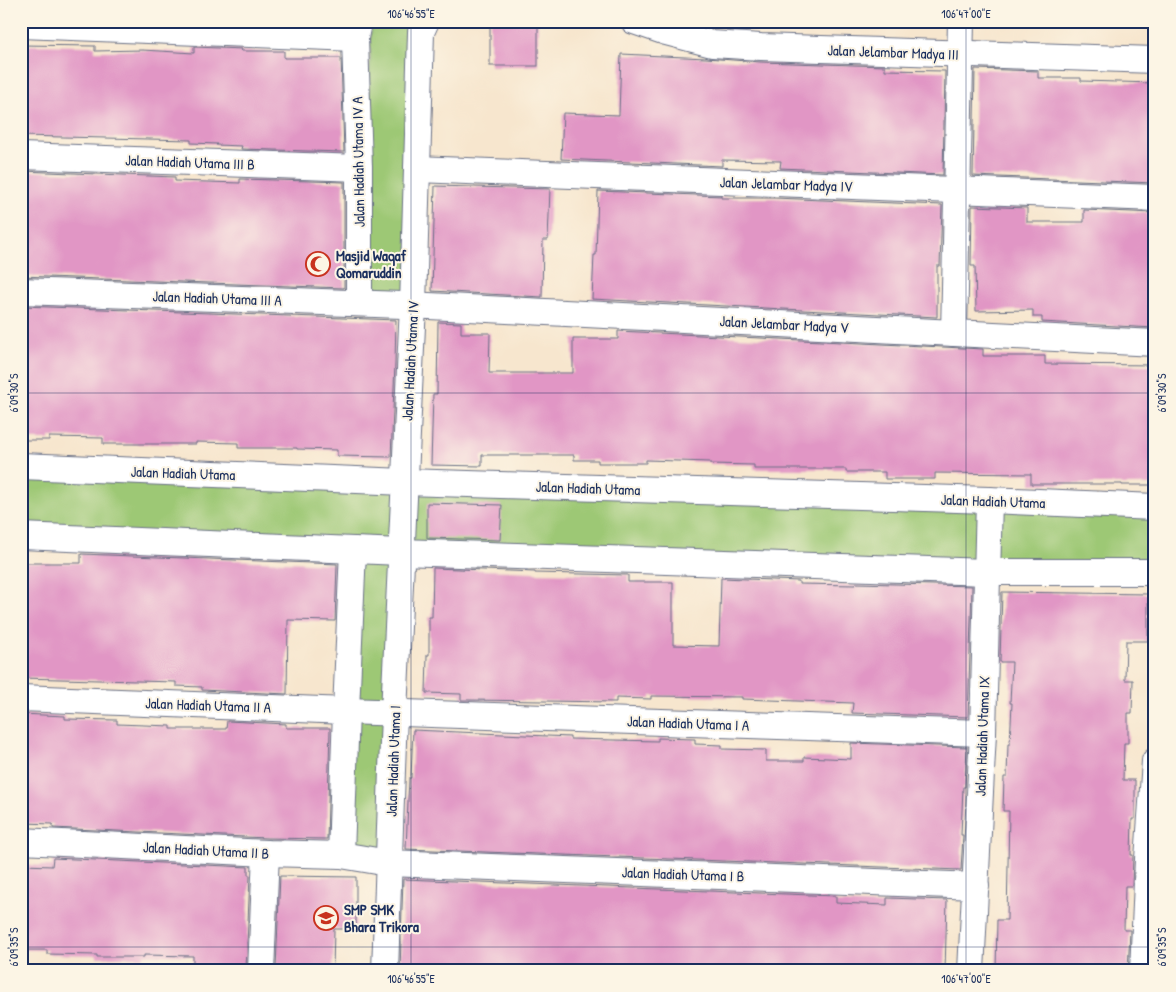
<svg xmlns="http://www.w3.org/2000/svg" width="1176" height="992" viewBox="0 0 1176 992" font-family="'Patrick Hand',sans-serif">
	<rect width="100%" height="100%" fill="#fcf5e5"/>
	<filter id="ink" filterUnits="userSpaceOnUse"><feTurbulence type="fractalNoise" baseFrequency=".02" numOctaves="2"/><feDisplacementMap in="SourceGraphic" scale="10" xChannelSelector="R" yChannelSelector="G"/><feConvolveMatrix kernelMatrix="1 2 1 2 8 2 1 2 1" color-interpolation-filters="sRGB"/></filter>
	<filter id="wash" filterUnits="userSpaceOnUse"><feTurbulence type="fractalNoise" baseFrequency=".0096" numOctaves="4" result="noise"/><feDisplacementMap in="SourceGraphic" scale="20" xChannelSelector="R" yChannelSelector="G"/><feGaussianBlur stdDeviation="1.12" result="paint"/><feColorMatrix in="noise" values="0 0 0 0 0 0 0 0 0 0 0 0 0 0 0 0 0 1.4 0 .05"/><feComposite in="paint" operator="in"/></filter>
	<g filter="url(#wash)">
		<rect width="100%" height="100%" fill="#f7e6ce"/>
		<g fill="#9dc874" stroke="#5c7c69">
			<path d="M374,21H417L407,298L363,297L371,27Z"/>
			<path d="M21,467L1155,510V578L21,530Z"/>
			<path d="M356,555L397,556L383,852L347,843Z"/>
		</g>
		<g id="blocks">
			<g fill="#e196c5">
				<rect x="490" y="21" width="48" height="45"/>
				<path d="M21,45L95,46V51L142,50L194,53V47L242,49L241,51H284V58H341L344,152L241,149L242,146L216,145L217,144L191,143V140L21,136Z"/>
				<path d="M621,54L706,58L760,62L885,66V70L945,71L943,175L780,168L781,161L722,160V166L561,159L563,113L619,115Z"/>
				<path d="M975,69L1038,71V78H1081V81L1155,83V183L973,176Z"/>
				<path d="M21,171L175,177V181L240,183V179L344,182V288L21,276Z"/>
				<path d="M435,186L550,189L548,240H543L542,297L432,291Z"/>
				<path d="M598,191L721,196V198H774L942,205L940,266H937V317L592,299L594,255H596Z"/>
				<path d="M972,206L1027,208V222H1084V210L1155,213V328L1042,322V317H1033V310L976,311L975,266H971Z"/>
				<path d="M21,306L396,320L395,363L391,457L337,456V450L297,449V448H238V443L196,442V444H103V438L49,437V440H21Z"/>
				<path d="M438,322L461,323V333H490L489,373H573V339H618V331L983,349V356H1045V364L1155,365V485H1122V484H1031V474L935,473V479H885V472H846V469H754V465L710,464V462L646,460V463H598V460H574V455H482V466L431,465L433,394H437Z"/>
				<path d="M427,503L502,505L500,540L427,538Z"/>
				<path d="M81,554L337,564L335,621L288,620L287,694L202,690V687L176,686V682L21,678V563H81Z"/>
				<path d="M433,568L535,572V573L628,575V582H673V645L718,646H719L721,578L799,581V584L855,585L856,583L972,586L968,717L852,713L853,703L742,699V697L651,696V699L616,698V702L469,700H461V694L426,693L427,655H429V617H432Z"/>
				<path d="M1002,592L1148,594V641H1126L1125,680H1133L1132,713H1128V743H1124L1123,780H1135V819H1132L1131,855H1133L1132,886H1125L1124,930H1130L1128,971H996L997,920H1007L1009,811H1003L1004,777H1007L1008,744H1010L1012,703H1010L1012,662H1000Z"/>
				<path d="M21,714L65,716V719L117,720V724L171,726V729H226L227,721L286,724V728H330L327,839L267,838L53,828V824L23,823L25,764H21Z"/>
				<path d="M413,730L570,737V739L658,741V738L695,739V744L722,745V749L766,750V761H804V757L851,759V743L967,747L965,787H963L961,835H963L961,870L406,849L409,778H411Z"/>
				<path d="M53,858L248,867V875H250L246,968L193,967V956L144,955V957H97V955L47,954V950H21L23,865L52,866Z"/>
				<path d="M280,876L356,877V929H334L333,971H281L282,969L276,968Z"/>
				<path d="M403,879L836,896V903L887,905V898L947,900L945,971H400Z"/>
			</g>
		</g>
	</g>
	<g filter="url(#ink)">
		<use href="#blocks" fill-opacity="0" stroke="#686f85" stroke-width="1"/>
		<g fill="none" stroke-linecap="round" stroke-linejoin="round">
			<defs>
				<g id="street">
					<path d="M634,21L666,32L712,44L761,47L1155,60"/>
					<path d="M358,22L355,38L359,168V303"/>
					<path d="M21,25L355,38"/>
					<path d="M21,156L359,168"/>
					<path d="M417,169L1155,198"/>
					<path d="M21,291L429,306L954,333L1155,343"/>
					<path d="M954,333L961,21"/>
					<path d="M21,466L405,482L989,500L1155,507"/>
					<path d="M21,536L401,552L987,572H1155"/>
					<path d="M21,698L346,711L983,733"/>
					<path d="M21,841L266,853L341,855L389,863L976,886"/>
					<path d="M341,855L346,711L353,550"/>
					<path d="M261,971L266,853"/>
					<path d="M385,971L394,713L413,305L421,32L426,21"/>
					<path d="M971,971L983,733L989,500"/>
					<path d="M1143,971L1148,859L1155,761"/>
				</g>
			</defs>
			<use href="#street" stroke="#686f85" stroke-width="28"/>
			<use href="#street" stroke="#fff" stroke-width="26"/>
		</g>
	</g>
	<path fill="none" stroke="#1b2f5e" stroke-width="1" stroke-opacity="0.45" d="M411,21V971M966,21V971M21,393H1155M21,947H1155"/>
	<defs>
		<symbol id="mosque-ring" viewBox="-11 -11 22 22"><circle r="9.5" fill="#fcf5e5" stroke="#c8321e" stroke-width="1.5"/><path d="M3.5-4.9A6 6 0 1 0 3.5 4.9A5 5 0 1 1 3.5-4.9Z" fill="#c8321e"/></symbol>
		<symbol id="school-ring" viewBox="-11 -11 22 22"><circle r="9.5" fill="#fcf5e5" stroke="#c8321e" stroke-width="1.5"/><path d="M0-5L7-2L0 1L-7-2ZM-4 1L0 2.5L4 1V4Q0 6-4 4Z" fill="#c8321e"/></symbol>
	</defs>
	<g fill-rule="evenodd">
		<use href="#mosque-ring" x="304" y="250" width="28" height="28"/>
		<use href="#school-ring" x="312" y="904" width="28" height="28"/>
	</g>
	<g text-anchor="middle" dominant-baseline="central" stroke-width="4" stroke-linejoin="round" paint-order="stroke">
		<g font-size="15" fill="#1b2f5e" stroke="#fcf5e5">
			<text transform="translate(893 52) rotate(2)">Jalan Jelambar Madya III</text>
			<text transform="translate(190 162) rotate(2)">Jalan Hadiah Utama III B</text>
			<text transform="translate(358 162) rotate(-91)">Jalan Hadiah Utama IV A</text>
			<text transform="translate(786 184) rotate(2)">Jalan Jelambar Madya IV</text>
			<text transform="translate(217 298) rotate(2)">Jalan Hadiah Utama III A</text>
			<text transform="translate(784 324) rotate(3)">Jalan Jelambar Madya V</text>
			<text transform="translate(410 361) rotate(-87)">Jalan Hadiah Utama IV</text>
			<text transform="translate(183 473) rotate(2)">Jalan Hadiah Utama</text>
			<text transform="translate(588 488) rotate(2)">Jalan Hadiah Utama</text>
			<text transform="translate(993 501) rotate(2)">Jalan Hadiah Utama</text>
			<text transform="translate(208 705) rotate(2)">Jalan Hadiah Utama II A</text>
			<text transform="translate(688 723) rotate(2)">Jalan Hadiah Utama I A</text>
			<text transform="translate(982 736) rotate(-88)">Jalan Hadiah Utama IX</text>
			<text transform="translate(393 761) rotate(-88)">Jalan Hadiah Utama I</text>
			<text transform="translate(206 850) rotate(3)">Jalan Hadiah Utama II B</text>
			<text transform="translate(683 874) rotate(2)">Jalan Hadiah Utama I B</text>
		</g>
		<g font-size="15" font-weight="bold" fill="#1b2f5e" stroke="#fcf5e5" text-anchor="start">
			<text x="336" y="255">Masjid Waqaf<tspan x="336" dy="17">Qomaruddin</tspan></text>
			<text x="344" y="909">SMP SMK<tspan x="344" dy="17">Bhara Trikora</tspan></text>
		</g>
	</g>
	<rect width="1176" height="992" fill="none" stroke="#fcf5e5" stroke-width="55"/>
	<rect x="28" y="28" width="1120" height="936" fill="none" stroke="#1b2f5e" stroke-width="2"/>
	<g font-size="12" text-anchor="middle" fill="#1b2f5e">
		<text x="411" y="18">106°46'55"E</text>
		<text x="966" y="18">106°47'00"E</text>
		<text transform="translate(14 393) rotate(-90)" y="4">6°09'30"S</text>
		<text transform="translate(1162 393) rotate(-90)" y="4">6°09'30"S</text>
		<text transform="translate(14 947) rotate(-90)" y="4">6°09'35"S</text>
		<text transform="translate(1162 947) rotate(-90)" y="4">6°09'35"S</text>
		<text x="411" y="983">106°46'55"E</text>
		<text x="966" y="983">106°47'00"E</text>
	</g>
</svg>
